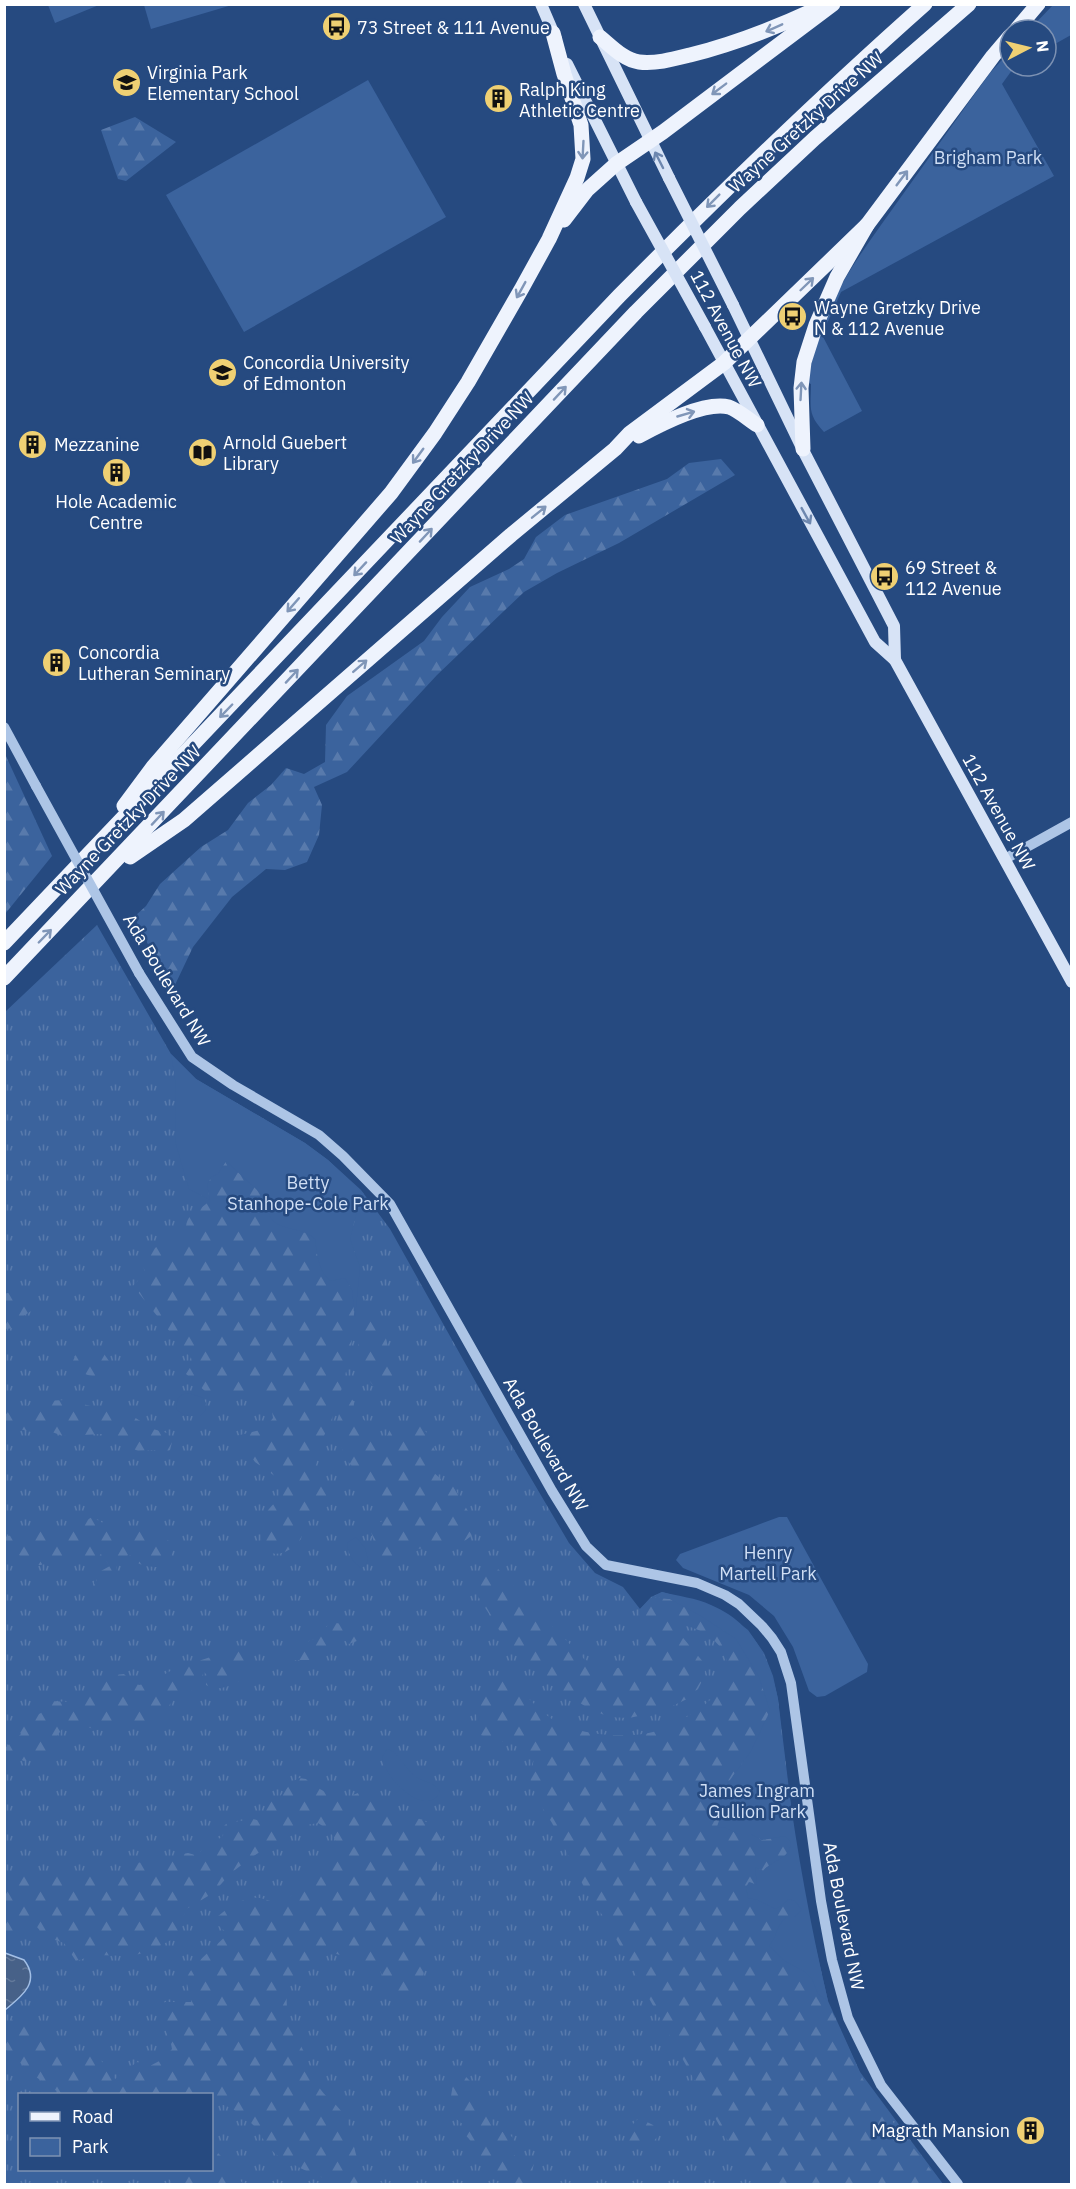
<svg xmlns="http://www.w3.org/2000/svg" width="1076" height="2189" viewBox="0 0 1076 2189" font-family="'IBM Plex Sans',sans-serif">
	<defs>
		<pattern id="grass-tufts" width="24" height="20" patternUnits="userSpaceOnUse" patternTransform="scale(1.5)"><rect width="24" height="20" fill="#3b639d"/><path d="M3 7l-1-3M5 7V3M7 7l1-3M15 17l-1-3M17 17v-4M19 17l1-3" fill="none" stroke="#587aac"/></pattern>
		<pattern id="forest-firs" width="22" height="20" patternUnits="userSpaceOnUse" patternTransform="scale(1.5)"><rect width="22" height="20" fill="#3b639d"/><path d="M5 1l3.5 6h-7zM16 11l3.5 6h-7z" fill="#587aac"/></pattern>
		<pattern id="water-ripples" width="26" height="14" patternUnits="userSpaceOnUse" patternTransform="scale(1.5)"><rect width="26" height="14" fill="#476188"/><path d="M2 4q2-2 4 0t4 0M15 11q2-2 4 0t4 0" fill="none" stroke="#63799a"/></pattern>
	</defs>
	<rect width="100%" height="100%" fill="#264a80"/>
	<path fill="url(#grass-tufts)" fill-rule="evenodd" d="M97,925L171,1054L196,1079L305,1143L328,1160L361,1190L390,1229L502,1429L569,1543L595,1573L623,1587L640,1609L651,1597L662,1592L712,1606L728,1615L748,1630L764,1653L773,1676L778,1699L796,1847L809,1918L828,2001L860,2072L943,2184H5V1012ZM20,2094H212V2170H20Z"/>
	<g fill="url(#forest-firs)">
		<path d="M135,117L176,142L126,181L118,179L101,130Z"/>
		<path d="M721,459L735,475L619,543L557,573L524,592L437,675L347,772L314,787L322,805L319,835L307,862L285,870L266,869L232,897L193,947L174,987L159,966L134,917L146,906L160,884L201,847L228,830L248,803L271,785L286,768L304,774L325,762L326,725L347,696L424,641L442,617L470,587L509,569L524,559L536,537L565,515L667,479L689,463Z"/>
		<path d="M5,754L52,856L5,914H4Z"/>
		<path d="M226,1161L267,1199L269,1215L286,1227L311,1234L315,1239L322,1270L326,1277L336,1279L346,1278C366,1309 343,1393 329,1426C322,1440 314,1453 317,1469C319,1481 330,1485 338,1492L335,1503C315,1513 305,1515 301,1539C290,1551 280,1558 264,1551C258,1528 260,1515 279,1499V1479L255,1462L241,1442L232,1437L264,1429L273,1418L270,1398L241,1391L206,1392L186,1374L193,1363L191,1358L133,1286L145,1273C137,1245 159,1248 179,1241L180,1236L186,1229C186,1212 201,1211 210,1200L207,1185L211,1177L218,1174Z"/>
		<path d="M5,1293H9L32,1305L31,1311L16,1321L15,1328L5,1329Z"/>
		<path d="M365,1297L380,1315L389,1351L400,1376L384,1392L375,1388L356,1363Z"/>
		<path d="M89,1348L102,1351L111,1364L107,1375C91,1378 83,1376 72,1363L78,1350Z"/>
		<path d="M346,1391L354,1402L353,1411C371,1424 373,1432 378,1452L389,1454L387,1436L393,1424L402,1426H423L436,1453L433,1472L441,1479L440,1492L451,1482L479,1530L462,1543L402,1551L393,1560L383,1564L377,1553L370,1528L384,1520L359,1475L346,1459L340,1443L336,1424Z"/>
		<path d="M67,1400L134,1417L153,1429L167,1433L172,1442L170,1450L164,1454L154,1450L138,1451L102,1434L63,1436L41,1428L31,1432L5,1425V1415L8,1412L41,1401Z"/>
		<path d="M92,1517L103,1523L105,1530C114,1531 120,1527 129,1526C145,1526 161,1533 172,1544L171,1555L161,1567C150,1567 137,1567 132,1556L128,1555L116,1567L118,1575L111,1584L98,1591L93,1586L94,1582L97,1581V1576L99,1572L110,1566L101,1554L90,1563H85L83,1557L76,1556L69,1565L61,1566L46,1562L41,1565H32C26,1558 13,1551 5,1550V1537L42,1526L56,1529L82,1526L84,1522Z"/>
		<path d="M498,1569L585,1660L613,1669L640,1663V1609L652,1597L670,1599L701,1616L736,1639L759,1677L770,1711L751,1751L722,1791L721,1814L726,1828L738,1834H751L762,1840L785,1836L791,1842C790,1860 773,1859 763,1871L756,1868L757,1886L750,1882L758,1900L775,1909L788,1899L795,1901L802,1910C790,1923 776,1918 774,1940L794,1968L805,1972L812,1979L818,1994L827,2001L869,2092L942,2184H756L733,2150L604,1917L591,1901L552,1823L538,1801L530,1779L534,1758L510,1742H498L478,1734L476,1712L482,1690L508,1677C520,1689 541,1713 555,1721C578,1735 627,1739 653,1732C682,1723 748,1688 722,1650C713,1636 702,1630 686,1626L679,1633L704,1663L705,1675L698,1689L687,1699L662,1711L629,1718L609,1717L588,1708L564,1693L511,1649L476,1593L478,1575Z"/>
		<path d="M335,1623L347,1624L363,1631L362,1639L349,1644L342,1638L324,1648L309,1660H295L285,1668L279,1666L277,1659L279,1654L316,1638L329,1624Z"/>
		<path d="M235,1649L247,1650L255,1661C255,1675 234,1686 221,1688C216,1689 211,1687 206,1685L207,1675L204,1672C197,1687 190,1696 173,1700L158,1721L134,1726L118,1723L97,1730L87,1727L71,1731L62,1729L57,1736L61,1743L51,1755L33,1757L24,1761L15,1757H5V1748L21,1734L17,1728L22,1721L41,1713L49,1701L73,1702L101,1689C106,1676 111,1675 124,1674L131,1681L139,1685L149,1683L174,1669Z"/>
		<path d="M299,1778L306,1779C314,1789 325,1788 333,1800C351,1800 352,1792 369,1791L399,1815L420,1819L437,1827L444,1844L437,1862V1903L430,1929L422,1985L415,2001L405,2009L393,2008L388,1987L379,1969L334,1953L316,1959L286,1987C287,1997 286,2009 289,2019C293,2033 301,2044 306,2057C311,2069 313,2080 321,2090C328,2100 339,2105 345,2117C359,2145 350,2179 388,2184C375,2185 360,2186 347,2184C328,2182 294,2166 278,2156C267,2148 263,2137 255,2127C247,2117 225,2101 212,2104V2094H61L36,2077L6,2050C1,2031 7,2025 18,2011H24C39,2029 57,2057 81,2063L94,2051L115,2079L137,2062L148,2067L163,2059L172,2049C170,2035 162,2026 159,2013L165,2002H191C192,1994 186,1987 187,1979C188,1968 218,1944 228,1934L219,1926L209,1924C223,1912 240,1896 260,1898C266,1899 273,1902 279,1904L302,1888L318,1870L333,1858L337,1843L330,1831L318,1823L300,1826L252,1857L231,1873L213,1893L185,1910L181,1929L173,1939L150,1951L132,1956L95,1955L76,1961L64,1943L46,1937L36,1926C25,1928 15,1936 5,1935V1880L28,1875L43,1876L62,1873L113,1879L120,1876L132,1864L188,1853L195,1855L223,1836L224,1826L227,1823L253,1819L261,1821L270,1800H277L292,1782Z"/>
		<path d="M448,2069L459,2070C465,2076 475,2085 479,2092C487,2108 487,2132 508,2133L513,2138V2143L510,2146C514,2160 519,2158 531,2160L534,2163L531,2177L540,2184H503L489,2162L477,2160C475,2150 472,2138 462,2133L464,2125C442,2110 453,2099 453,2079L448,2078L443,2074Z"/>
		<path d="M639,2118L653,2125L659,2135L650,2145L641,2150L627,2145L629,2128Z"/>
		<path d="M212,2147L225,2160L243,2184H173L162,2170H212Z"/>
	</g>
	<g fill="#3b639d">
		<path d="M48,5H99L55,23Z"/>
		<path d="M144,5V4L232,5L151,29Z"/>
		<path d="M1053,5H1071V35L1046,49V30H1029Z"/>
		<path d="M1010,51V66H1015L1002,84L1054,176L841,292L822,335L862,411L824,432C807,414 811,407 811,384L808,383C815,310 860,255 901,197C931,155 960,114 990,73Z"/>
		<path d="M368,80L446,217L244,332L166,195Z"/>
		<path d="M171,1054L196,1079L305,1143L328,1160L364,1194L356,1215L350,1239L360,1267L355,1317L352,1290L345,1278L331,1281C318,1272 317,1253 315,1239C303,1226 275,1232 269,1214C267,1210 268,1204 267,1199L226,1161L218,1174L211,1177L207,1185L210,1200L189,1189L175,1141L176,1085Z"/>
		<path d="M189,1393L203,1398L206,1403L205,1411L200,1416H186L177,1410C176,1400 178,1394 189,1393Z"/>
		<path d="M779,1517H787L868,1664L867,1672L825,1696L817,1697L809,1691L793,1647L774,1616L749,1595L683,1568L676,1560L680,1554Z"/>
		<path d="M356,1537L365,1548L368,1560L365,1566L361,1568C353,1563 347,1552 347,1543Z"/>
		<path d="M662,1592C678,1596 696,1598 711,1605C753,1623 769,1657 778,1699C788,1802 805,1901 828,2001L818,1994L812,1979L805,1972L785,1961L769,1946C777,1937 775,1928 786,1917H794L802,1910L795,1901L788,1899L783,1905L775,1909L758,1900L748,1898L746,1887L749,1882L757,1885L755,1867L763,1871C773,1859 790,1860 791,1842L785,1836L762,1840L751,1834H738L726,1828L717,1827L721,1814L722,1791L751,1751L770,1711L759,1677L736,1639L701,1616L670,1599L652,1597Z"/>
		<path d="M387,1749C399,1752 405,1769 415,1776C424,1783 434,1781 440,1792C425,1820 383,1776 382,1757Z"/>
	</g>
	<path fill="url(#water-ripples)" stroke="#a2bfe6" stroke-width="1.5" d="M5,1953L24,1960C41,1982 22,1996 5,2010Z"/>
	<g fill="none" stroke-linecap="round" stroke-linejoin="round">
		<g stroke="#adc5e6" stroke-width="10">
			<path d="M4,727L36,786"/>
			<path d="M1005,859L1072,822"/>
			<path d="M139,973L192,1057L233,1085L319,1135L343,1156L390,1204L552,1491L586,1546L606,1565L697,1583L725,1595L739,1604L762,1626L772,1638L781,1652L791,1683L821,1901L832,1960L848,2018L881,2085L958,2184"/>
		</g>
		<g stroke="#d7e3f6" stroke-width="12">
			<path d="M541,4L556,39"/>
			<path d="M584,4L669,178"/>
			<path d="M567,64L636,202"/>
			<path d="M733,305L804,452L894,626L895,660"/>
			<path d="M705,327L875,642L895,660L1072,982"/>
		</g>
		<g stroke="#eef3fd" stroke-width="15">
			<path d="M1016,30L1038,4"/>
			<path d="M600,37C611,46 624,60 639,62C656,64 674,59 690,55C734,44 775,28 816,9"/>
			<path d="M564,220L587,190L616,164L663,132L833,4"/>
			<path d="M639,436C661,424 704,401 729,407C738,410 749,420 757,425"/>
			<path d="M803,449L801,388L804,362L816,325L837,277L867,225L993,56L1010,36"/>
			<path d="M124,806L153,767L391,493L435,433L468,382L522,288L549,239L577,178L583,159L581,125L564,74L553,33"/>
			<path d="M130,857L184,820L511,535L615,449L630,433L724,363L867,225"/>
			<path d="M4,943L619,296C718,196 819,98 925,4"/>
			<path d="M4,978L636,312L740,208L815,138L969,4"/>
		</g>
		<path stroke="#adc5e6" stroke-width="10" d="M36,786L139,973"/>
		<g stroke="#d7e3f6" stroke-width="12">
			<path d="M669,178L733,305"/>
			<path d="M636,202L705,327"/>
		</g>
	</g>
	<defs><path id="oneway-shaft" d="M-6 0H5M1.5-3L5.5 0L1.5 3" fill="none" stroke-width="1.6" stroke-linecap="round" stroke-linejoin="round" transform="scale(1.5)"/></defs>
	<g stroke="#8096b8">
		<use href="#oneway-shaft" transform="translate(774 28) rotate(156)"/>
		<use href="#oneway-shaft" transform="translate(719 89) rotate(143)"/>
		<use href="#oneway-shaft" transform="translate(583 150) rotate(93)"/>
		<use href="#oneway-shaft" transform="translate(902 178) rotate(-53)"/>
		<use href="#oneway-shaft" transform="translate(713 201) rotate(135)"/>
		<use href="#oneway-shaft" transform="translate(807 284) rotate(-44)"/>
		<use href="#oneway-shaft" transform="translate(521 290) rotate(119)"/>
		<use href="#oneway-shaft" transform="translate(801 391) rotate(-87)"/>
		<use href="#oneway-shaft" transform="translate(560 393) rotate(-47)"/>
		<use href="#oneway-shaft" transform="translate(686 414) rotate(-16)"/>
		<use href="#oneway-shaft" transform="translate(418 456) rotate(126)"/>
		<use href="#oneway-shaft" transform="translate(539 512) rotate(-39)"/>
		<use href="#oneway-shaft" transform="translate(426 535) rotate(-47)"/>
		<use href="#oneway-shaft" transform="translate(360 569) rotate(133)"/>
		<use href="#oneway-shaft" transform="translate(293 605) rotate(131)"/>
		<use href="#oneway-shaft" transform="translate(360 666) rotate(-41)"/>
		<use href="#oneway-shaft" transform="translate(292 676) rotate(-47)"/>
		<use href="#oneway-shaft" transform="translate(226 711) rotate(134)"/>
		<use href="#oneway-shaft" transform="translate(158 818) rotate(-47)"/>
		<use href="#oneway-shaft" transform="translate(45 936) rotate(-46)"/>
	</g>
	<g stroke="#6d87af">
		<use href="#oneway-shaft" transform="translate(659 160) rotate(-117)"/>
		<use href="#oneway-shaft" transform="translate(806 516) rotate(61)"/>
	</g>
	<defs>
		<symbol id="bus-disc" viewBox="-11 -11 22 22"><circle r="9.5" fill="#efd073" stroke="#264a80"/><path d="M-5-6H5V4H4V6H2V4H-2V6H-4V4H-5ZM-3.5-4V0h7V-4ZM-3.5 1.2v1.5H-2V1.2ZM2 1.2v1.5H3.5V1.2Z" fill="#111"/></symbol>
		<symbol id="school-disc" viewBox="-11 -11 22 22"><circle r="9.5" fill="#efd073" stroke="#264a80"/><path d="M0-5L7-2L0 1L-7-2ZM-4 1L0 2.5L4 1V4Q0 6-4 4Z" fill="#111"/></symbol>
		<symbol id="building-disc" viewBox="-11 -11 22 22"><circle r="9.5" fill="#efd073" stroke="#264a80"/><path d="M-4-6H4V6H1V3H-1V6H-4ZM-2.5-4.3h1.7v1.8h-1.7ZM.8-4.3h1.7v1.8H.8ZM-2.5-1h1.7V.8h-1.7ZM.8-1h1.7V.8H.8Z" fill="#111"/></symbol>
		<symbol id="university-disc" viewBox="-11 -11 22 22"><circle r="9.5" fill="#efd073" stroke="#264a80"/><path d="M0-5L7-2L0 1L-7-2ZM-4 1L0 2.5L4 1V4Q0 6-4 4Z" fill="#111"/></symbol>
		<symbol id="library-disc" viewBox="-11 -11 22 22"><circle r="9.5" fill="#efd073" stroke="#264a80"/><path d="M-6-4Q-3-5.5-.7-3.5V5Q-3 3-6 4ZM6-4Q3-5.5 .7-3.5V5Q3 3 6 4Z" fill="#111"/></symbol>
	</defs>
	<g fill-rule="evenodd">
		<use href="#bus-disc" x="320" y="10" width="33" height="33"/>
		<use href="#school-disc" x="110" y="66" width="33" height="33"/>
		<use href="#building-disc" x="482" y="82" width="33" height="33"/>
		<use href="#bus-disc" x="776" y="300" width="33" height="33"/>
		<use href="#university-disc" x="206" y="356" width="33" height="33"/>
		<use href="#building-disc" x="16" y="428" width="33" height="33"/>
		<use href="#library-disc" x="186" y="436" width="33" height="33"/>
		<use href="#building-disc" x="100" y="456" width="33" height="33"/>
		<use href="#bus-disc" x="868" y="560" width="33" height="33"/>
		<use href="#building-disc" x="40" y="646" width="33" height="33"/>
		<use href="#building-disc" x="1014" y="2114" width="33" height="33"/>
	</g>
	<g text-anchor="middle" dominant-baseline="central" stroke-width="5" stroke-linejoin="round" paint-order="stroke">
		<g font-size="18" fill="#fff" stroke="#264a80" text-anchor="start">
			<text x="357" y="27">73 Street &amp; 111 Avenue</text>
			<text x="147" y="72">Virginia Park<tspan x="147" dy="21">Elementary School</tspan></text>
			<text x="519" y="89">Ralph King<tspan x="519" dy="21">Athletic Centre</tspan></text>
			<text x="814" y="307">Wayne Gretzky Drive<tspan x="814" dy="21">N &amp; 112 Avenue</tspan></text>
			<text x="243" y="362">Concordia University<tspan x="243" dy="21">of Edmonton</tspan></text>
			<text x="223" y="442">Arnold Guebert<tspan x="223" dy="21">Library</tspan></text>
			<text x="54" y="444">Mezzanine</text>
			<text x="116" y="501" text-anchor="middle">Hole Academic<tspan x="116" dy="21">Centre</tspan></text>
			<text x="905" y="567">69 Street &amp;<tspan x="905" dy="21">112 Avenue</tspan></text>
			<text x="78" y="652">Concordia<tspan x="78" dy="21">Lutheran Seminary</tspan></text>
			<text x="1010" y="2130" text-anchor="end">Magrath Mansion</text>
		</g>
		<g font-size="18" fill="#fff" stroke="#264a80">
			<text transform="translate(806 122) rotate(-42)">Wayne Gretzky Drive NW</text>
			<text transform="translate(726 329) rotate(62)">112 Avenue NW</text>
			<text transform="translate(462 468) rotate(-47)">Wayne Gretzky Drive NW</text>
			<text transform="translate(999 812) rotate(61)">112 Avenue NW</text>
			<text transform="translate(128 820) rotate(-46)">Wayne Gretzky Drive NW</text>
			<text transform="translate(167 980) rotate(59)">Ada Boulevard NW</text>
			<text transform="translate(546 1444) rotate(60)">Ada Boulevard NW</text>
			<text transform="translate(844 1916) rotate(79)">Ada Boulevard NW</text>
		</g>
		<g font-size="18" fill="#d0dff5" stroke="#264a80">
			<text x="988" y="157">Brigham Park</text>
			<text x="308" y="1182">Betty<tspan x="308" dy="21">Stanhope-Cole Park</tspan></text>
			<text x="768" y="1552">Henry<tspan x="768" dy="21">Martell Park</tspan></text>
			<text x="757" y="1790">James Ingram<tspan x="757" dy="21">Gullion Park</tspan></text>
		</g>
	</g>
	<rect width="1076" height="2189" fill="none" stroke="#ffffff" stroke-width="12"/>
	<rect x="18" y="2093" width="195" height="78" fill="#264a80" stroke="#7d92b3" stroke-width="1.5"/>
	<rect x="30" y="2112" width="30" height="9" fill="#eef3fd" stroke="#7d92b3" stroke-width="1.5"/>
	<text x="72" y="2123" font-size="18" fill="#ffffff">Road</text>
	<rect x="30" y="2138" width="30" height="18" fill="#3b639d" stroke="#7d92b3" stroke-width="1.5"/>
	<text x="72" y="2153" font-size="18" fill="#ffffff">Park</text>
	<g transform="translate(1028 48) rotate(83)"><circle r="28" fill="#264a80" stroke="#7d92b3" stroke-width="1.5"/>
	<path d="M0-4.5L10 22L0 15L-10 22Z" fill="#efd073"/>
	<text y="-9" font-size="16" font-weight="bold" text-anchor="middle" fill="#ffffff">N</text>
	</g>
</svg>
